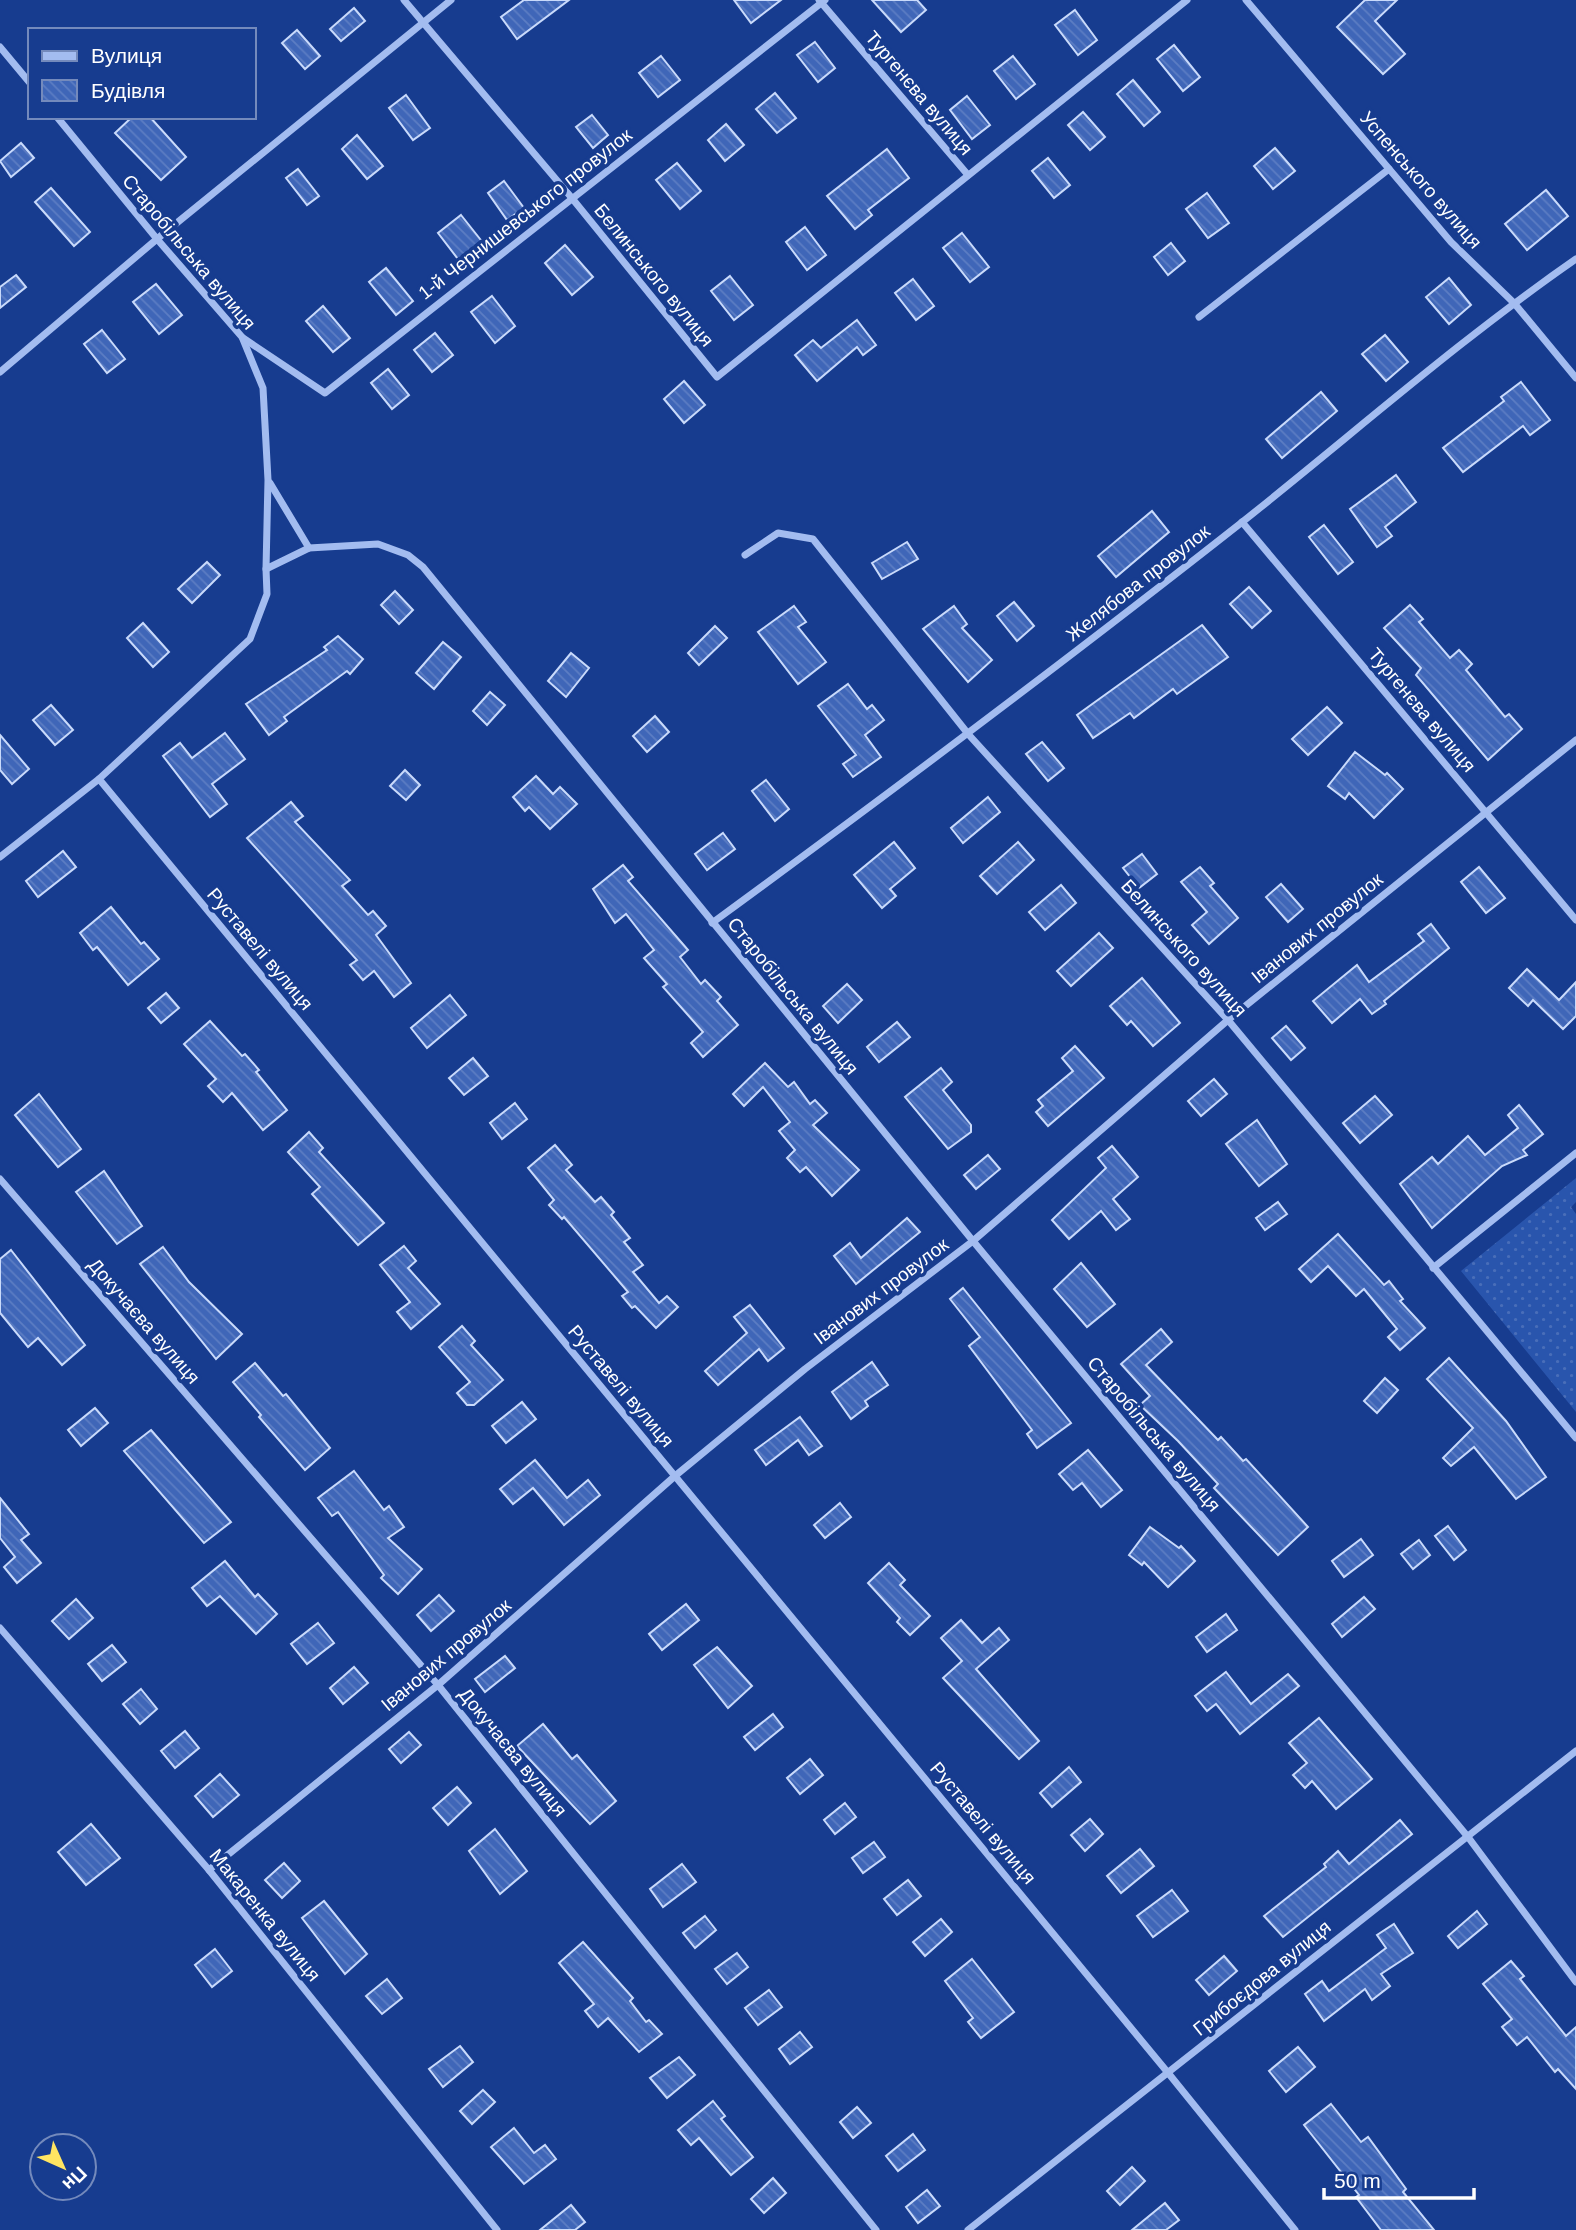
<svg xmlns="http://www.w3.org/2000/svg" width="1576" height="2230" viewBox="0 0 1576 2230" font-family="Arial,sans-serif">
	<defs>
		<pattern id="grass-dots" width="8" height="8" patternUnits="userSpaceOnUse" patternTransform="scale(1.75)"><rect width="8" height="8" fill="#2955ad"/><path d="M2 2h.1M6 6h.1" fill="none" stroke="#496eb9" stroke-width="1.8" stroke-linecap="round"/></pattern>
		<pattern id="building-back-hatch" width="6" height="6" patternUnits="userSpaceOnUse" patternTransform="scale(1.75)"><rect width="6" height="6" fill="#3f66b8"/><path d="M-1 5l2 2M0 0l6 6M5-1l2 2" fill="none" stroke="#5c7dc3"/></pattern>
	</defs>
	<rect width="100%" height="100%" fill="#173c8f"/>
	<path fill="url(#grass-dots)" d="M1576,1178V1202L1571,1207L1576,1214V1412L1461,1271Z"/>
	<g fill="url(#building-back-hatch)" stroke="#c9dafb" stroke-width="2">
		<path d="M524,0H569L517,39L501,17Z"/>
		<path d="M734,0H781L751,23Z"/>
		<path d="M872,0H917L926,10L901,32Z"/>
		<path d="M1365,0H1397L1375,21L1405,54L1383,74L1337,27Z"/>
		<path d="M354,8L365,21L341,41L330,29Z"/>
		<path d="M1075,10L1097,40L1078,55L1055,25Z"/>
		<path d="M297,30L320,56L305,69L282,43Z"/>
		<path d="M815,42L835,68L818,82L797,55Z"/>
		<path d="M1174,45L1200,77L1183,91L1157,59Z"/>
		<path d="M661,56L680,80L658,97L639,73Z"/>
		<path d="M1013,56L1035,84L1016,99L994,71Z"/>
		<path d="M1133,80L1160,112L1144,126L1117,94Z"/>
		<path d="M775,93L796,118L777,133L756,109Z"/>
		<path d="M406,95L430,128L413,140L389,108Z"/>
		<path d="M967,96L990,125L972,139L950,110Z"/>
		<path d="M1083,112L1105,137L1090,150L1068,125Z"/>
		<path d="M592,115L608,135L593,148L576,127Z"/>
		<path d="M132,117H150L186,157L161,180L115,133Z"/>
		<path d="M726,124L744,145L725,161L708,140Z"/>
		<path d="M357,135L383,166L367,179L342,149Z"/>
		<path d="M21,143L34,158L11,177L0,161Z"/>
		<path d="M1275,148L1295,171L1273,189L1254,166Z"/>
		<path d="M887,149L909,178L868,210L872,215L855,229L827,196Z"/>
		<path d="M1048,158L1070,185L1054,198L1032,171Z"/>
		<path d="M677,163L701,191L680,209L656,180Z"/>
		<path d="M298,169L319,196L307,205L286,178Z"/>
		<path d="M504,181L524,208L507,220L488,193Z"/>
		<path d="M51,188L90,232L74,246L35,202Z"/>
		<path d="M1546,190L1568,216L1527,250L1505,224Z"/>
		<path d="M1207,193L1229,223L1208,238L1186,209Z"/>
		<path d="M461,215L484,244L461,263L438,233Z"/>
		<path d="M805,227L826,255L807,270L786,242Z"/>
		<path d="M962,233L989,267L970,282L943,248Z"/>
		<path d="M1171,243L1185,261L1168,275L1154,257Z"/>
		<path d="M565,245L593,277L572,295L545,263Z"/>
		<path d="M386,268L413,301L396,315L369,282Z"/>
		<path d="M16,275L26,287L0,308V287Z"/>
		<path d="M730,276L753,305L734,320L711,291Z"/>
		<path d="M1449,278L1471,305L1449,324L1426,297Z"/>
		<path d="M913,279L934,306L916,320L895,293Z"/>
		<path d="M156,284L182,315L159,334L133,302Z"/>
		<path d="M492,296L515,326L495,343L471,312Z"/>
		<path d="M323,306L350,338L333,352L306,321Z"/>
		<path d="M857,320L876,345L863,355L857,347L817,381L795,355L813,340L821,348Z"/>
		<path d="M102,330L125,359L107,373L84,344Z"/>
		<path d="M435,333L453,355L432,372L414,350Z"/>
		<path d="M1385,335L1408,362L1386,381L1362,354Z"/>
		<path d="M388,369L409,395L392,409L371,383Z"/>
		<path d="M684,381L705,405L684,423L664,399Z"/>
		<path d="M1521,382L1550,420L1530,435L1523,426L1463,472L1443,448L1504,401L1501,397Z"/>
		<path d="M1321,392L1337,411L1282,458L1266,439Z"/>
		<path d="M1396,475L1416,502L1385,527L1392,536L1377,547L1350,509Z"/>
		<path d="M1152,511L1169,532L1116,577L1098,556Z"/>
		<path d="M1324,525L1353,562L1338,574L1309,537Z"/>
		<path d="M907,542L918,559L882,579L872,563Z"/>
		<path d="M207,562L220,575L192,603L178,589Z"/>
		<path d="M1249,587L1271,611L1252,628L1230,604Z"/>
		<path d="M395,591L413,610L399,624L381,605Z"/>
		<path d="M1014,602L1034,626L1017,641L997,616Z"/>
		<path d="M1410,605L1423,619L1419,622L1450,658L1459,650L1472,664L1466,670L1505,717L1509,714L1522,729L1488,760L1416,675L1421,668L1384,628Z"/>
		<path d="M794,606L806,622L798,627L826,662L798,684L758,632Z"/>
		<path d="M954,606L967,624L962,628L992,660L968,682L923,629Z"/>
		<path d="M143,623L169,652L153,667L127,638Z"/>
		<path d="M1202,625L1228,657L1177,694L1173,689L1134,718L1130,713L1093,738L1077,715Z"/>
		<path d="M715,626L727,638L699,665L688,653Z"/>
		<path d="M338,636L363,659L350,674L347,671L284,717L287,721L269,735L246,704L327,650L324,647Z"/>
		<path d="M443,642L461,657L434,689L416,673Z"/>
		<path d="M571,653L589,668L566,697L548,681Z"/>
		<path d="M848,684L867,709L872,705L884,720L865,735L881,757L853,777L843,764L856,755L818,706Z"/>
		<path d="M490,692L505,705L487,725L473,711Z"/>
		<path d="M51,705L73,730L55,745L33,720Z"/>
		<path d="M1327,707L1342,723L1308,755L1292,739Z"/>
		<path d="M655,716L669,732L647,752L633,736Z"/>
		<path d="M225,733L245,759L212,784L227,804L210,817L163,756L180,743L192,758Z"/>
		<path d="M0,735L29,769L12,784L0,770Z"/>
		<path d="M1042,742L1064,768L1048,781L1026,754Z"/>
		<path d="M1355,752L1385,775L1387,773L1403,789L1374,818L1349,793L1345,799L1328,786Z"/>
		<path d="M405,770L420,785L406,800L390,786Z"/>
		<path d="M536,776L553,794L560,787L577,804L550,829L529,807L525,811L513,797Z"/>
		<path d="M766,780L789,809L775,821L752,791Z"/>
		<path d="M988,797L1000,812L963,843L951,828Z"/>
		<path d="M291,802L303,816L295,822L350,880L342,886L368,915L373,911L386,926L376,935L411,983L394,997L374,971L363,980L350,965L357,960L247,838Z"/>
		<path d="M723,833L735,849L707,870L695,854Z"/>
		<path d="M894,842L915,868L890,889L896,896L882,908L854,875Z"/>
		<path d="M1018,842L1034,860L997,894L980,876Z"/>
		<path d="M63,851L76,867L38,897L26,881Z"/>
		<path d="M1142,854L1157,874L1139,888L1123,868Z"/>
		<path d="M623,865L633,877L628,881L688,950L680,957L701,984L705,980L721,997L717,1001L738,1025L703,1057L691,1043L703,1032L663,987L667,984L644,958L654,950L626,914L615,923L593,889Z"/>
		<path d="M1200,867L1214,883L1210,886L1238,918L1209,944L1192,925L1207,912L1181,882Z"/>
		<path d="M1479,867L1505,898L1486,913L1461,882Z"/>
		<path d="M1281,884L1303,909L1288,922L1266,897Z"/>
		<path d="M1061,885L1076,903L1045,930L1029,912Z"/>
		<path d="M111,907L141,944L144,942L159,959L128,985L97,947L93,950L80,933Z"/>
		<path d="M1431,924L1449,948L1384,1001L1386,1004L1372,1014L1360,999L1332,1023L1313,1001L1357,965L1369,982L1424,941L1418,934Z"/>
		<path d="M1099,933L1113,948L1071,986L1057,971Z"/>
		<path d="M1527,969L1559,1000L1576,982V1016L1563,1029L1533,1000L1528,1006L1509,988Z"/>
		<path d="M1142,978L1180,1023L1153,1046L1131,1021L1127,1025L1110,1006Z"/>
		<path d="M847,984L862,1000L838,1023L823,1006Z"/>
		<path d="M166,993L179,1008L161,1023L148,1008Z"/>
		<path d="M450,995L466,1015L427,1048L411,1028Z"/>
		<path d="M210,1021L242,1056L245,1054L259,1070L256,1072L287,1110L263,1130L232,1093L223,1102L208,1086L216,1079L184,1044Z"/>
		<path d="M897,1022L910,1037L879,1062L867,1047Z"/>
		<path d="M1286,1026L1305,1048L1291,1060L1272,1038Z"/>
		<path d="M1075,1046L1104,1078L1048,1126L1036,1112L1043,1106L1038,1100L1073,1071L1062,1058Z"/>
		<path d="M473,1058L488,1076L464,1095L449,1078Z"/>
		<path d="M765,1063L788,1087L794,1082L810,1104L815,1100L827,1113L813,1125L859,1170L832,1196L806,1167L800,1172L787,1158L795,1150L779,1131L790,1122L763,1087L744,1106L733,1094Z"/>
		<path d="M941,1068L952,1082L943,1090L971,1125V1132L948,1149L905,1097Z"/>
		<path d="M1214,1079L1227,1094L1201,1116L1188,1101Z"/>
		<path d="M39,1094L81,1149L58,1167L15,1115Z"/>
		<path d="M1375,1096L1392,1115L1360,1143L1343,1123Z"/>
		<path d="M515,1103L527,1119L502,1139L490,1123Z"/>
		<path d="M1519,1105L1543,1134L1523,1150L1527,1155L1502,1166L1432,1228L1400,1184L1432,1157L1438,1164L1468,1136L1485,1155L1518,1128L1508,1115Z"/>
		<path d="M1257,1120L1287,1164L1259,1186L1226,1144Z"/>
		<path d="M309,1132L323,1148L319,1152L384,1223L358,1245L312,1194L320,1187L288,1152Z"/>
		<path d="M555,1145L572,1165L566,1170L595,1202L601,1197L614,1212L611,1215L630,1238L624,1242L643,1265L633,1272L659,1303L667,1296L678,1307L656,1328L635,1306L632,1308L622,1296L628,1292L564,1217L562,1219L549,1205L554,1200L528,1168Z"/>
		<path d="M1112,1146L1138,1177L1113,1199L1130,1219L1116,1230L1101,1211L1069,1239L1052,1220L1106,1168L1098,1158Z"/>
		<path d="M988,1155L1000,1169L976,1189L964,1175Z"/>
		<path d="M104,1171L142,1226L117,1244L76,1192Z"/>
		<path d="M1278,1202L1287,1214L1265,1230L1256,1218Z"/>
		<path d="M907,1218L920,1232L856,1284L834,1256L850,1243L861,1258Z"/>
		<path d="M1338,1234L1384,1285L1389,1281L1403,1299L1400,1301L1425,1328L1400,1350L1388,1337L1397,1329L1364,1289L1356,1296L1328,1266L1311,1282L1299,1269Z"/>
		<path d="M404,1246L416,1261L408,1268L440,1304L411,1329L397,1312L410,1302L380,1265Z"/>
		<path d="M163,1247L189,1282L242,1334L216,1359L140,1264Z"/>
		<path d="M11,1250L85,1345L62,1365L38,1338L28,1347L0,1313V1259Z"/>
		<path d="M1081,1263L1115,1304L1087,1327L1054,1289Z"/>
		<path d="M963,1288L1071,1423L1037,1448L1027,1434L1032,1430L969,1346L980,1337L950,1299Z"/>
		<path d="M750,1305L784,1348L768,1361L759,1349L718,1385L705,1371L747,1333L734,1317Z"/>
		<path d="M462,1326L475,1341L471,1345L503,1380L474,1405H467L457,1393L470,1382L439,1347Z"/>
		<path d="M1161,1329L1172,1342L1146,1365L1218,1440L1221,1437L1243,1461L1246,1459L1308,1527L1278,1555L1214,1488L1218,1484L1178,1441L1140,1405L1150,1396L1121,1364Z"/>
		<path d="M1449,1358L1506,1421L1546,1477L1516,1499L1474,1447L1451,1466L1443,1458L1473,1428L1427,1379Z"/>
		<path d="M872,1362L888,1385L865,1401L868,1406L851,1419L832,1392Z"/>
		<path d="M255,1363L283,1396L286,1394L330,1448L305,1470L259,1417L261,1415L233,1382Z"/>
		<path d="M1385,1378L1398,1390L1377,1413L1364,1401Z"/>
		<path d="M522,1402L536,1419L506,1443L492,1426Z"/>
		<path d="M95,1408L108,1423L81,1446L68,1430Z"/>
		<path d="M800,1417L822,1446L809,1455L798,1440L766,1465L755,1450Z"/>
		<path d="M151,1430L231,1522L204,1543L124,1451Z"/>
		<path d="M1088,1450L1122,1490L1101,1507L1082,1483L1073,1490L1059,1474Z"/>
		<path d="M535,1460L567,1498L588,1480L600,1495L564,1525L533,1488L513,1504L500,1489Z"/>
		<path d="M354,1471L384,1510L389,1506L404,1527L388,1538L422,1569L398,1594L381,1578L384,1575L338,1512L332,1516L318,1498Z"/>
		<path d="M0,1498L29,1534L21,1540L41,1563L17,1583L4,1567L15,1557L0,1538Z"/>
		<path d="M840,1503L851,1517L825,1538L814,1525Z"/>
		<path d="M1448,1526L1466,1550L1454,1560L1435,1536Z"/>
		<path d="M1150,1527L1179,1548L1181,1546L1195,1561L1168,1587L1144,1562L1142,1565L1129,1555Z"/>
		<path d="M1361,1539L1373,1555L1344,1577L1332,1561Z"/>
		<path d="M1419,1540L1430,1555L1413,1569L1401,1554Z"/>
		<path d="M225,1561L255,1597L258,1594L277,1614L256,1634L220,1596L207,1606L192,1588Z"/>
		<path d="M889,1563L905,1580L900,1585L930,1616L910,1635L897,1622L900,1618L868,1583Z"/>
		<path d="M439,1595L454,1611L431,1631L417,1615Z"/>
		<path d="M1364,1597L1375,1609L1342,1637L1332,1624Z"/>
		<path d="M76,1599L93,1618L69,1639L52,1621Z"/>
		<path d="M686,1604L699,1620L662,1650L649,1634Z"/>
		<path d="M1226,1614L1237,1630L1207,1652L1196,1637Z"/>
		<path d="M961,1620L982,1643L999,1628L1009,1640L976,1669L1039,1741L1019,1759L943,1678L962,1661L941,1638Z"/>
		<path d="M318,1623L334,1643L307,1664L291,1644Z"/>
		<path d="M112,1645L126,1662L102,1681L88,1664Z"/>
		<path d="M717,1647L752,1686L728,1708L694,1665Z"/>
		<path d="M505,1656L515,1668L485,1692L475,1679Z"/>
		<path d="M354,1667L368,1683L343,1704L330,1688Z"/>
		<path d="M1226,1672L1251,1704L1288,1674L1299,1686L1240,1734L1216,1704L1207,1711L1195,1696Z"/>
		<path d="M141,1689L157,1709L140,1724L123,1704Z"/>
		<path d="M773,1714L783,1727L755,1750L744,1737Z"/>
		<path d="M1319,1718L1372,1779L1336,1809L1312,1781L1305,1788L1293,1775L1307,1763L1289,1743Z"/>
		<path d="M543,1724L572,1759L577,1755L616,1801L590,1824L517,1746Z"/>
		<path d="M185,1731L199,1748L175,1768L161,1751Z"/>
		<path d="M409,1732L421,1745L401,1763L389,1749Z"/>
		<path d="M810,1759L823,1775L800,1794L787,1778Z"/>
		<path d="M1069,1767L1081,1782L1052,1807L1040,1793Z"/>
		<path d="M220,1774L239,1795L213,1817L195,1796Z"/>
		<path d="M457,1787L471,1803L448,1825L433,1808Z"/>
		<path d="M845,1803L856,1817L835,1834L824,1820Z"/>
		<path d="M1090,1819L1103,1834L1085,1851L1071,1835Z"/>
		<path d="M1400,1820L1412,1834L1283,1937L1264,1916L1326,1867L1324,1864L1338,1851L1349,1864Z"/>
		<path d="M91,1824L120,1858L86,1885L58,1852Z"/>
		<path d="M495,1829L527,1871L500,1894L469,1851Z"/>
		<path d="M874,1842L885,1857L863,1873L852,1858Z"/>
		<path d="M1140,1849L1154,1866L1121,1893L1107,1876Z"/>
		<path d="M284,1863L300,1881L282,1898L265,1880Z"/>
		<path d="M682,1864L696,1882L663,1907L650,1889Z"/>
		<path d="M908,1880L921,1896L897,1915L884,1899Z"/>
		<path d="M1172,1890L1188,1911L1153,1937L1137,1916Z"/>
		<path d="M324,1901L367,1954L345,1974L302,1918Z"/>
		<path d="M1477,1911L1487,1924L1458,1948L1448,1936Z"/>
		<path d="M705,1916L716,1930L695,1948L683,1933Z"/>
		<path d="M941,1919L952,1932L925,1956L913,1942Z"/>
		<path d="M1394,1924L1413,1953L1381,1974L1390,1986L1372,2000L1365,1989L1324,2021L1305,1994L1322,1981L1329,1991L1386,1948L1377,1935Z"/>
		<path d="M583,1942L633,1998L630,2001L646,2022L649,2020L662,2034L639,2052L608,2018L598,2027L585,2011L594,2004L559,1963Z"/>
		<path d="M215,1949L232,1971L212,1987L195,1965Z"/>
		<path d="M737,1953L748,1967L727,1984L715,1969Z"/>
		<path d="M1224,1956L1237,1971L1209,1995L1196,1980Z"/>
		<path d="M972,1959L1014,2012L981,2038L968,2022L973,2018L945,1981Z"/>
		<path d="M1511,1961L1524,1976L1520,1979L1566,2036L1576,2027V2089L1558,2069L1555,2072L1527,2037L1517,2045L1502,2027L1512,2019L1483,1984Z"/>
		<path d="M387,1979L402,1998L382,2014L366,1996Z"/>
		<path d="M769,1990L782,2007L758,2025L745,2008Z"/>
		<path d="M800,2032L812,2047L790,2064L779,2049Z"/>
		<path d="M460,2046L473,2062L443,2087L429,2069Z"/>
		<path d="M1298,2047L1315,2067L1286,2092L1269,2071Z"/>
		<path d="M679,2057L695,2075L667,2098L650,2078Z"/>
		<path d="M483,2090L495,2102L472,2124L460,2111Z"/>
		<path d="M713,2101L725,2116L721,2119L753,2157L731,2175L699,2138L691,2145L678,2130Z"/>
		<path d="M1331,2104L1361,2142L1368,2137L1406,2189L1403,2192L1434,2230H1381L1356,2197L1359,2195L1304,2125Z"/>
		<path d="M857,2107L871,2123L853,2138L840,2122Z"/>
		<path d="M514,2128L534,2153L545,2145L556,2159L524,2184L491,2147Z"/>
		<path d="M913,2134L925,2150L898,2171L886,2156Z"/>
		<path d="M1132,2167L1145,2181L1120,2205L1107,2191Z"/>
		<path d="M773,2178L786,2193L764,2213L751,2199Z"/>
		<path d="M927,2190L940,2206L918,2223L906,2207Z"/>
		<path d="M1165,2203L1179,2220L1166,2230H1132Z"/>
		<path d="M571,2205L585,2222L575,2230H540Z"/>
	</g>
	<g fill="none" stroke-linecap="round" stroke-linejoin="round">
		<g stroke="#a3bcf0" stroke-width="7">
			<path d="M404,0L571,197L717,377L1187,0"/>
			<path d="M819,0L968,175"/>
			<path d="M1246,0L1451,242L1514,303L1576,378"/>
			<path d="M0,47L30,83"/>
			<path d="M57,117L157,239L242,337L263,388L268,480L266,569L309,548L378,544L408,555L423,567L973,1241L1468,1837L1576,1982"/>
			<path d="M1199,317L1389,169"/>
			<path d="M243,338L325,393L825,0"/>
			<path d="M0,372L157,239L451,0"/>
			<path d="M270,483L309,548"/>
			<path d="M1242,522L1576,920"/>
			<path d="M745,555L778,533L813,539L969,735L1228,1020L1576,1438"/>
			<path d="M266,569L267,594L250,639L99,779L1169,2074L1295,2230"/>
			<path d="M0,857L99,779"/>
			<path d="M712,923C891,792 1067,660 1241,523C1352,435 1459,340 1576,259"/>
			<path d="M0,1179L438,1685L876,2230"/>
			<path d="M1433,1268L1576,1153"/>
			<path d="M0,1628L209,1870L497,2230"/>
			<path d="M209,1870L438,1685L675,1476L805,1369L973,1241L1228,1020L1576,740"/>
			<path d="M968,2230L1576,1751"/>
		</g>
	</g>
	<g text-anchor="middle" dominant-baseline="central" stroke-width="7" stroke-linejoin="round" paint-order="stroke">
		<g font-size="19" fill="#fff" stroke="#173c8f">
			<text transform="translate(919 93) rotate(50)">Тургенєва вулиця</text>
			<text transform="translate(1421 180) rotate(49)">Успенського вулиця</text>
			<text transform="translate(525 214) rotate(-38)">1-й Чернишевського провулок</text>
			<text transform="translate(189 252) rotate(50)">Старобільська вулиця</text>
			<text transform="translate(654 275) rotate(51)">Белинського вулиця</text>
			<text transform="translate(1138 583) rotate(-38)">Желябова провулок</text>
			<text transform="translate(1422 710) rotate(50)">Тургенєва вулиця</text>
			<text transform="translate(1317 928) rotate(-39)">Іванових провулок</text>
			<text transform="translate(1184 948) rotate(48)">Белинського вулиця</text>
			<text transform="translate(260 949) rotate(50)">Руставелі вулиця</text>
			<text transform="translate(793 996) rotate(51)">Старобільська вулиця</text>
			<text transform="translate(881 1291) rotate(-37)">Іванових провулок</text>
			<text transform="translate(144 1321) rotate(49)">Докучаєва вулиця</text>
			<text transform="translate(621 1386) rotate(50)">Руставелі вулиця</text>
			<text transform="translate(1154 1434) rotate(50)">Старобільська вулиця</text>
			<text transform="translate(446 1655) rotate(-40)">Іванових провулок</text>
			<text transform="translate(513 1752) rotate(51)">Докучаєва вулиця</text>
			<text transform="translate(983 1823) rotate(50)">Руставелі вулиця</text>
			<text transform="translate(265 1915) rotate(51)">Макаренка вулиця</text>
			<text transform="translate(1262 1978) rotate(-39)">Грибоєдова вулиця</text>
		</g>
	</g>
	<rect x="28" y="28" width="228" height="91" fill="#173c8f" stroke="#748abc" stroke-width="2"/>
	<rect x="42" y="51" width="35" height="10" fill="#a3bcf0" stroke="#748abc" stroke-width="2"/>
	<text x="91" y="63" font-size="21" fill="#ffffff">Вулиця</text>
	<rect x="42" y="80" width="35" height="21" fill="url(#building-back-hatch)" stroke="#748abc" stroke-width="2"/>
	<text x="91" y="98" font-size="21" fill="#ffffff">Будівля</text>
	<g transform="translate(63 2167) rotate(135)"><circle r="33" fill="#173c8f" stroke="#748abc" stroke-width="2"/>
	<path d="M0-5L12 26L0 18L-12 26Z" fill="#ffe562"/>
	<text y="-10" font-size="19" font-weight="bold" text-anchor="middle" fill="#ffffff">Пн</text>
	</g>
	<path d="M1324 2188v10h150v-10" fill="none" stroke="#ffffff" stroke-width="3.5"/>
	<text x="1334" y="2188" font-size="21" fill="#ffffff" stroke="#173c8f" stroke-width="5" paint-order="stroke">50 m</text>
</svg>
